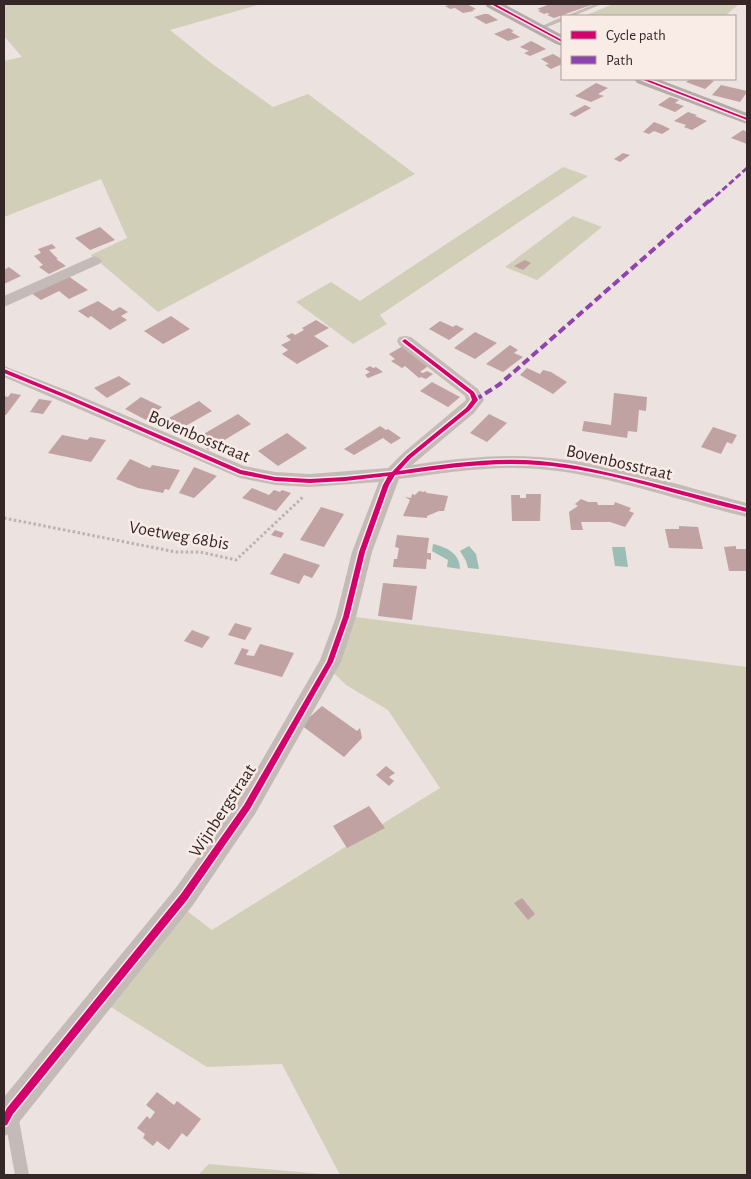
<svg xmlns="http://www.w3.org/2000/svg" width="751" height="1179" viewBox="0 0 751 1179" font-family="'Alegreya Sans',sans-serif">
	<rect width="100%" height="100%" fill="#ece2df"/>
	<g fill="#d2cfb9">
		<path d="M4,4H261L170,30L211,63L273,107L308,94L415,174L158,312L91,255L127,238L101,179L4,217V61L22,57L4,36Z"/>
		<path d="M613,4H739L725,16H591L587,15Z"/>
		<path d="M563,167L588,176L380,315L387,324L353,344L296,302L331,282L360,301Z"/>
		<path d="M573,216L602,227L537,280L505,267Z"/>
		<path d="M355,617L747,667V1175H340L282,1064L207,1067L106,1004L187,911L212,930L440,788L388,710L346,685L334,673Z"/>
		<path d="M209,1164L333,1175H198Z"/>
	</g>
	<g fill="#9cbdb4">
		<path d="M433,544C446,547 460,553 460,569L447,567L448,560L432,551Z"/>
		<path d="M469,546L476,554L479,569L468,568L466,561L460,551Z"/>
		<path d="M612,547H625L628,567L615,566Z"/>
	</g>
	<g fill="#bfa2a1">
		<path d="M453,4H467L476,9L472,10L474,11L463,13L455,8L450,9L445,6Z"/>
		<path d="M550,4H594L554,18L547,15L550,14L547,13L544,14L538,11L541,10L537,9Z"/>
		<path d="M484,14H488L498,20L486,24L474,17Z"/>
		<path d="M509,28L514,31L511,32L520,37L508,41L494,34Z"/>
		<path d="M531,41L537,44L546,49L530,56L524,53L529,51L520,47Z"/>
		<path d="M553,54L562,59V64L551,69L545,65L549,64L541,59Z"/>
		<path d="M691,79H707L714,81L705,89L686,82Z"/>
		<path d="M596,83L608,88L598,94L604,96L591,102L575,96Z"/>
		<path d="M721,85L747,91V92L740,102L712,95Z"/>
		<path d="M670,97L679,100L675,103L684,106L675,112L658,105Z"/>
		<path d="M585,105L591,108L575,117L569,114Z"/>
		<path d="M688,112L697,115L695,116L707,121L692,130L684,127L686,125L674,121Z"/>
		<path d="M654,122L662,125L670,129L662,134L654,131L649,134L643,132Z"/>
		<path d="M743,130L747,132V144L731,138Z"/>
		<path d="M623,153L630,155L620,162L614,159Z"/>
		<path d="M100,227L115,240L90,250L75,238Z"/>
		<path d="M52,244L56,248L49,250L58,259H56L66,266L49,274L39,267L43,265L34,256L41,253L38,249Z"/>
		<path d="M525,260L531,263L523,270L514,266Z"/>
		<path d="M9,267L21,276L4,284V270Z"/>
		<path d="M68,276L88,290L69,299L59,291L41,300L31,293Z"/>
		<path d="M98,301L113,311L120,307L128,312L121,316L127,320L110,330L91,316L88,318L78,311Z"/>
		<path d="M171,316L190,329L163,344L144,331Z"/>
		<path d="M316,320L329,328L314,336L329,346L297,364L282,354L288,350L281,345L291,340L286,336L292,333L295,335L304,330L302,328Z"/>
		<path d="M440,321L453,327L456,325L464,329L449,340L429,329Z"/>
		<path d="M475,332L497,343L475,359L454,348Z"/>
		<path d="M405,345L431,364L420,372L423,373L427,371L433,374L426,379L421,377L419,378L405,366L402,368L391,361L395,359L389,354Z"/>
		<path d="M510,345L518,350L514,353L523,357L503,372L486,364Z"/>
		<path d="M370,366L373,368L376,367L383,372L368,378L365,375L370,372L365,369Z"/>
		<path d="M527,368L540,374L543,370L551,372L567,382L553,394L520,375Z"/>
		<path d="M119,376L131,384L107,398L94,388Z"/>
		<path d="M432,382L458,396L460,397L448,407L420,391Z"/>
		<path d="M11,393L21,395L6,415H4V396L8,397Z"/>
		<path d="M614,393L647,397L646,411L639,410L637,432L628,431L627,438L582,431L584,421L611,425Z"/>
		<path d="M141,397L162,407L146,420L125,409Z"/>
		<path d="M39,399L52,401L43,414L30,412Z"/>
		<path d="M199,401L212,411L182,428L169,418Z"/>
		<path d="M238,414L251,424L208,450L195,439Z"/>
		<path d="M489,414L507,423L487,442L470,433Z"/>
		<path d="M380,426L386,430L388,429L401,438L391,444L383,438L354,455L344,449Z"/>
		<path d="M713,427L737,435L732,444L727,442L721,454L701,447Z"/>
		<path d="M287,433L307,448L278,466L258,451Z"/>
		<path d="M62,435L87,440L90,437L106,440L91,462L48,453Z"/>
		<path d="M130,459L150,468L152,465L180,470L169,490L165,489L163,493L138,488L116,479Z"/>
		<path d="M194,467L217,476L194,498L179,493Z"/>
		<path d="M252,488L269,495L274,490L280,492L282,490L291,493L276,511L242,498Z"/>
		<path d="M419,491L424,492L425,491L427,493L448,496L444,511H439L427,516V518L403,516L410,500L405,497L411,498L412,494L415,495Z"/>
		<path d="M526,494H541L540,521H512L511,495H520V498H526Z"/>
		<path d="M581,499L588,502H597L598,505H614L615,502L631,508L629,511L634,513L625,527L610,522H581L583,530H571L569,512L578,506L575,504Z"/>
		<path d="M321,507L344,514L324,547L300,540Z"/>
		<path d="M679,526L698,527L703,549L669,548L665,529H679Z"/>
		<path d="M275,530L284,533L281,538L271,535Z"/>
		<path d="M397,535L429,538L427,553H431V560L427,559L426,569L393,567L394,559H397L399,548L395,547Z"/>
		<path d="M736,546V549H747V571H729L724,547Z"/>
		<path d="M284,553L320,565L312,578L304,575L299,584L270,574Z"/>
		<path d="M383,583L417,586L412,620L378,616Z"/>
		<path d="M235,623L252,628L245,640L228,635Z"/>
		<path d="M192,630L210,637L202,648L184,641Z"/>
		<path d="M260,644L294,653L282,677L234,664L242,648L249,650L246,655L254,656Z"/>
		<path d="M322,706L357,731L360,728L362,738L344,757L301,725Z"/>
		<path d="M386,766L395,773L389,777L394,781L389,786L376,775Z"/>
		<path d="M369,806L385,828L347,848L333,826Z"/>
		<path d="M522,898L535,914L528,920L514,903Z"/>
		<path d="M157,1092L174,1105L177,1101L201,1119L187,1137L182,1133L169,1150L157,1141L153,1146L143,1138L145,1134L137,1128L147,1116L150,1119L155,1112L146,1105Z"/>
	</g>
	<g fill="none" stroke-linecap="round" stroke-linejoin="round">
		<path stroke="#bdb2b0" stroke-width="3" stroke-dasharray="2.5 2.5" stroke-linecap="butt" d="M4,518L176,552H200L236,560L304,496"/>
		<g fill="#c4bab8" fill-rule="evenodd">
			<path d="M595,4H602L573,16H566Z"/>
			<path d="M562,17V21L540,30L535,29Z"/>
			<path d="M12,1113L17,1115L19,1120L29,1175H15L5,1120L7,1115Z"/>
		</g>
		<g fill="#c4bab8" fill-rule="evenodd">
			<path d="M94,256L99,258L102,261L99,264L4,307V296Z"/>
			<path d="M405,336L411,337L478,389L484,400L474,413L412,465C454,459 496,454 538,457C606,461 681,486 747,503V517C678,501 610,475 539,469C492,465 445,473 399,479L372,552L356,617L341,662L255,814L193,905L20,1121L14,1132L4,1136V1097L175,889L239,800L320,660L336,617L352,552L379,482L310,487L275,485L240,478L4,377V366L71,392L244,466L275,472L310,474L388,468L403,453L466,400L465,396L399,345L397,341L399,337Z"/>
		</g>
		<g fill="#b5aaa8" fill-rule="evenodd">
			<path d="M485,4H504L562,35V46L556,44L487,7Z"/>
			<path d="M634,79H658L747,113V124L637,83Z"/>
		</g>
		<path stroke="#8e44ad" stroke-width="3" stroke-dasharray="6 3" stroke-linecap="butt" d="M709,202L747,168"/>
		<path stroke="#8e44ad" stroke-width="4" stroke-dasharray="8 4" stroke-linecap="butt" d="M475,400L500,384L710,200"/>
		<defs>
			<g id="cycleway">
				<path d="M491,4H495L562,40V42Z"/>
				<path d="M641,79H646L747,118V120Z"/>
				<path d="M405,339L474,392L478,400L470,410L411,458L399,471C446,464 493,457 540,461C575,464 610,473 644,481C679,490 713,499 747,508V512C678,496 610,470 539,465C491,461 443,469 395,475L389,485L365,552L349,617L333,662L250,809L187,900L13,1114L7,1125L4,1126V1114L7,1108L181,894L244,805L327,662L343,617L359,552L383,485L388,476L345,481L310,483L275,481L240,474L63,397L4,373V369L67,395L241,470L275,477L310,479L345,477L392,472L407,456L466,408L472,400L470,394L403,342L402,341Z"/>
			</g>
		</defs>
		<use href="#cycleway" stroke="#f9ebe6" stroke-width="3"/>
		<use href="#cycleway" fill="#d6006c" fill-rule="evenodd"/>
	</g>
	<g text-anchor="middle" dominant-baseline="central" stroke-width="5" stroke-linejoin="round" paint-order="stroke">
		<g font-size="18" fill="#352727" stroke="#f9ebe6">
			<text transform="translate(199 437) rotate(23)">Bovenbosstraat</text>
			<text transform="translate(619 463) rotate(13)">Bovenbosstraat</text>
			<text transform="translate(179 536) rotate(10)">Voetweg 68bis</text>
			<text transform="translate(223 811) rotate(-57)">Wijnbergstraat</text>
		</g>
	</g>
	<rect width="751" height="1179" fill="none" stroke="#352727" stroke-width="10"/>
	<rect x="561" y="15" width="175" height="65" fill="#f9ebe6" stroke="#ab9d9a"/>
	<rect x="571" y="31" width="25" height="8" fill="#d6006c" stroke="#ab9d9a"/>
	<text x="606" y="40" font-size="15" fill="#352727">Cycle path</text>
	<rect x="571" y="56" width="25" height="8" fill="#8e44ad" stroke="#ab9d9a"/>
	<text x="606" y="65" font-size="15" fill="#352727">Path</text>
</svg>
